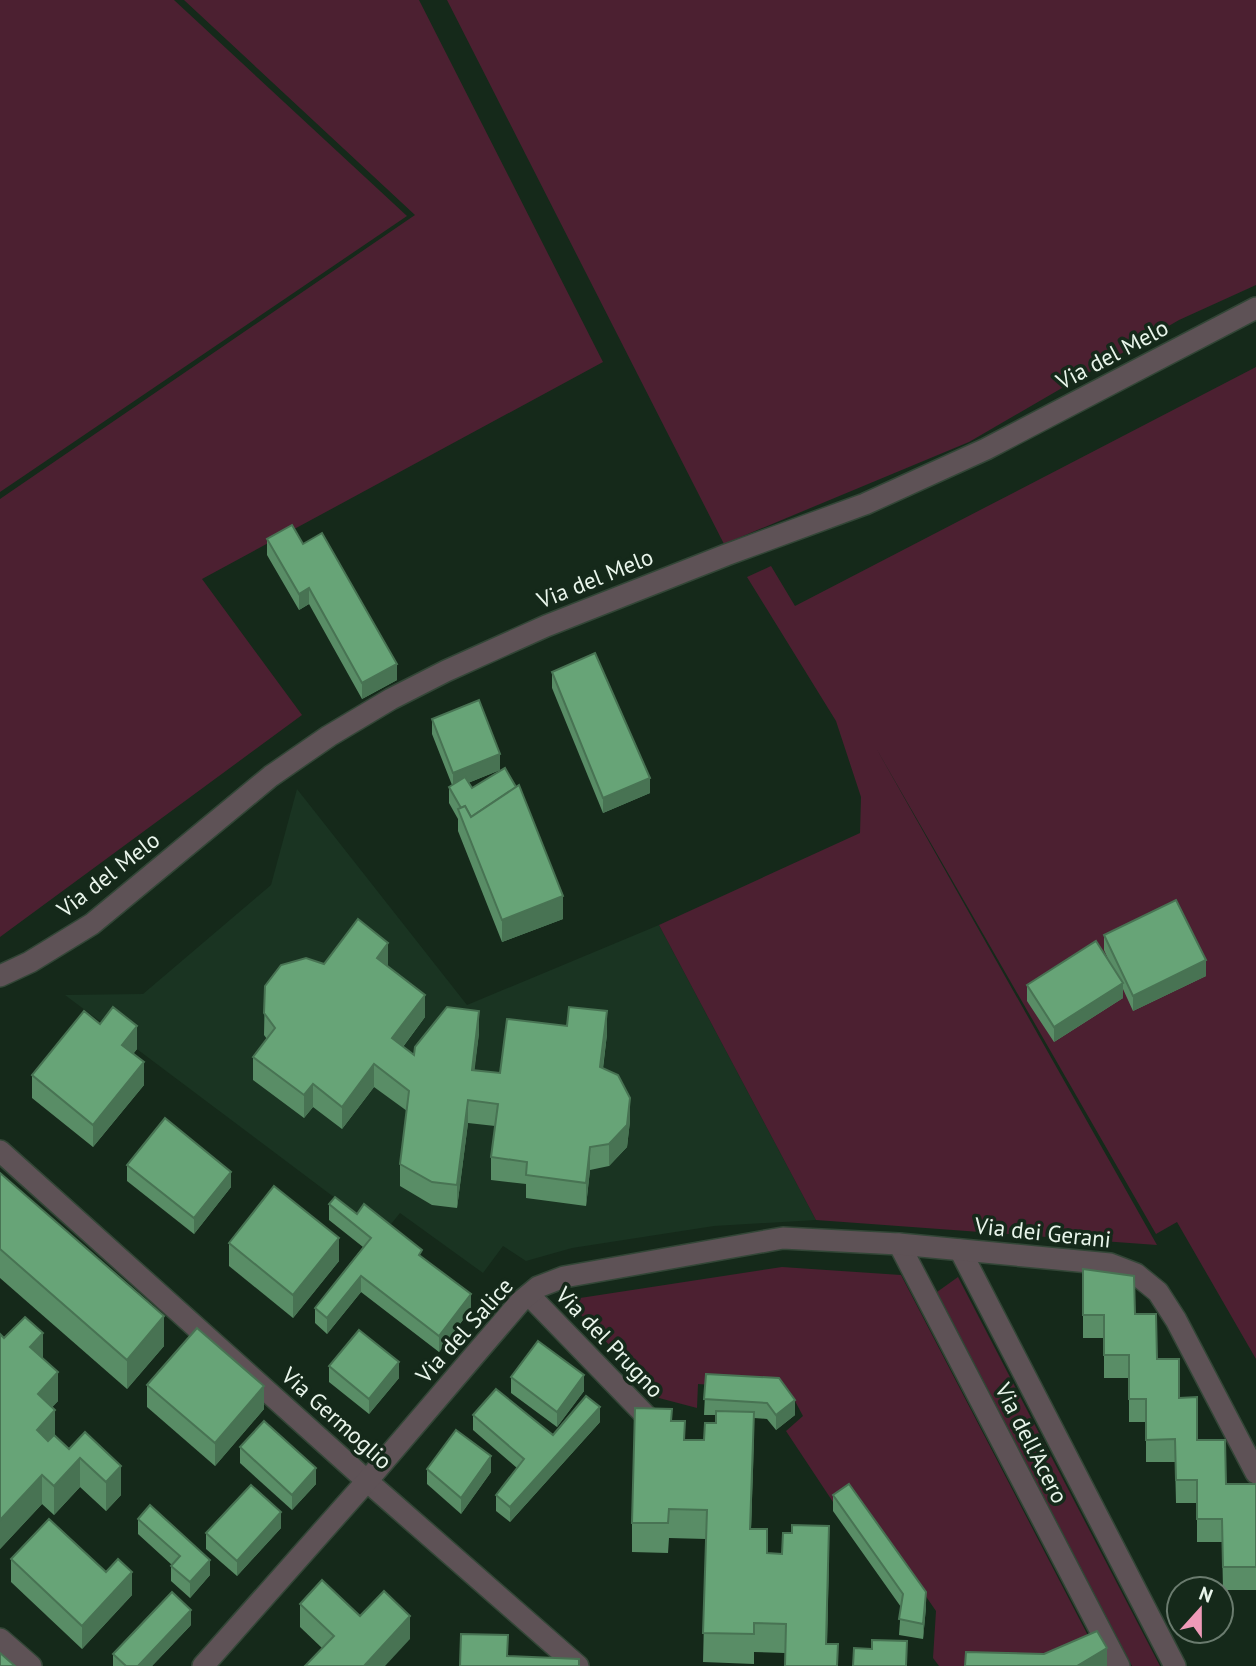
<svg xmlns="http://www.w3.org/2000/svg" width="1256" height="1666" viewBox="0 0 1256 1666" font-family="'PT Sans',sans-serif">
	<rect width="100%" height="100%" fill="#15291a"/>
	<path fill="#1a3422" d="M297,789L467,1005L659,925L816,1220L714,1226L572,1248L526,1261L503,1246L483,1273L400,1213L383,1234L65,995L143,994L271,885Z"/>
	<g fill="#4c2031">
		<path d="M0,0H174L407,216L0,492Z"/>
		<path d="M184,0H419L603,362L202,579L302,715L0,937V499L415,215Z"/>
		<path d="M447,0H1256V285L1179,320L969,442L724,544Z"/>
		<path d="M1256,367V1359L1177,1222L1156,1234L876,748L1157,1245L816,1220L659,925L860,833L861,797L836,721L747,577L771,566L795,606Z"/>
		<path d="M782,1267L901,1275L1096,1651L1063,1666H939L933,1658L936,1611L852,1489L833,1502L786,1431L803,1416L789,1390L698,1384L697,1408L659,1398L567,1300Z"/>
		<path d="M958,1277L1160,1666H1132L937,1292Z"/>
	</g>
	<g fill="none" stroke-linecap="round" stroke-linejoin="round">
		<defs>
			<g id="minor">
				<path d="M0,976L30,962L92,924L271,776L329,736L391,699L446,671L546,626L726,555L865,504L986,449L1256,308"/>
				<path d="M0,1151L367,1481L578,1666"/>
				<path d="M899,1244L1119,1666"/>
				<path d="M960,1250L1175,1666"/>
				<path d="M529,1295L655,1425"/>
				<path d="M0,1639L31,1666"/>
				<path d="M203,1666L367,1481L520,1302L538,1287L564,1277L783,1238L899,1244L1110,1264L1136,1274L1158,1292L1176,1320L1256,1473"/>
			</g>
		</defs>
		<use href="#minor" stroke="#334637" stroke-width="24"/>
		<use href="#minor" stroke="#5e5256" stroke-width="21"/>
	</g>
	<g fill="#598d66">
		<path d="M267,539L303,544L397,680L362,699L309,604L299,610L267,555Z"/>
		<path d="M552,672L650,793L603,813L552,688Z"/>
		<path d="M432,719L500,770L468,783L563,919L502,942L458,831V819L449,803V787L452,785L432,734Z"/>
		<path d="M1104,935L1206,976L1133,1011L1123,989V998L1054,1042L1027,1001V985L1110,963L1104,950Z"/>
		<path d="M324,964L388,965V966L425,1017L403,1047L414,1055L479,1033L474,1070L500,1073L607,1034L603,1069L630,1121L627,1147L609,1166L590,1170L586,1206L526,1198V1184L491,1180V1157L495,1126L468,1123L457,1208L432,1205L400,1186V1164L407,1111L374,1087L342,1129L313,1107L304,1118L253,1080V1057L267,1039L264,1035L265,986Z"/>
		<path d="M100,1024L137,1049L133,1054L144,1085L93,1147L32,1098V1075Z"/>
		<path d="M127,1165L231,1187L194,1234L127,1181Z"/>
		<path d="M0,1173L164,1346L127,1389L0,1278Z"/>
		<path d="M329,1204L357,1214L422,1257L471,1309L439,1352L361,1292L327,1334L315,1323V1308L363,1247L329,1220Z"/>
		<path d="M229,1243L339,1261L293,1318L229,1266Z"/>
		<path d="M1083,1269L1135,1314L1157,1359L1179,1398L1197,1440L1226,1484H1256V1590H1223L1222,1542H1197V1503H1176L1175,1462H1146V1422H1129V1378H1104V1338H1083Z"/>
		<path d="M0,1334L4,1338L43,1358L58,1401L52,1407L55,1435L69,1449L85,1432L121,1495L106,1511L80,1487L54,1515L42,1504L0,1549Z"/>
		<path d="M329,1366L399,1378L369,1414L329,1382Z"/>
		<path d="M706,1374L795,1415L776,1430L767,1419L754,1418L751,1529L767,1553L829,1555L827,1644L838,1666L785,1653L754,1652V1664L703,1662L706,1539L669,1538L668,1553L632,1552V1523L672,1421L685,1440H704L716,1423V1415H704Z"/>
		<path d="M511,1377L584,1391L557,1427L511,1393Z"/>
		<path d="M147,1385L264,1409L215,1466L147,1407Z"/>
		<path d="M473,1415L553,1435L600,1422L510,1522L496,1511V1495L517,1468L473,1430Z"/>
		<path d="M240,1447L316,1484L292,1510L240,1463Z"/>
		<path d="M427,1469L491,1472L461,1514L427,1484Z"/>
		<path d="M833,1495L926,1607L923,1639L899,1635L901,1607L833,1511Z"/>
		<path d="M138,1519L210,1575L190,1598L171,1581V1566L172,1565L138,1534Z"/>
		<path d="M281,1528L237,1576L206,1549V1533Z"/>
		<path d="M11,1559L106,1572L132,1595L82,1649L11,1582Z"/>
		<path d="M300,1604L360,1616L410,1639L322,1648L300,1627Z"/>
		<path d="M191,1625L152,1666H113V1654Z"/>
	</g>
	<g fill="#487353">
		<path d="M309,588V604L299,610V594Z"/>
		<path d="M397,664V680L362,699V683Z"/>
		<path d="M500,754V770L453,789V773Z"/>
		<path d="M650,778V793L603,813V798Z"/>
		<path d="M563,896V919L502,942V920Z"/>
		<path d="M388,943V965L377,981V958Z"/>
		<path d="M1206,960V976L1133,1011V996Z"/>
		<path d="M1123,983V998L1054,1042V1027Z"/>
		<path d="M425,995V1017L392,1061V1038Z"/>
		<path d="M479,1011V1033L472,1092V1070Z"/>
		<path d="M607,1011V1034L600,1090V1067Z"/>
		<path d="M137,1026V1049L122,1068V1045Z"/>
		<path d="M144,1062V1085L93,1147V1125Z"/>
		<path d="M374,1064V1087L342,1129V1107Z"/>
		<path d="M313,1084V1107L304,1118V1095Z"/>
		<path d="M630,1098V1121L627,1147L609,1166V1144Z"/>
		<path d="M468,1100V1123L457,1208V1185Z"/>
		<path d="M590,1147V1170L586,1206V1183Z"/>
		<path d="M231,1172V1187L194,1234V1218Z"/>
		<path d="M339,1238V1261L293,1318V1295Z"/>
		<path d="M361,1276V1292L327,1334V1318Z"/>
		<path d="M471,1294V1309L439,1352V1336Z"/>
		<path d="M164,1316V1346L127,1389V1360Z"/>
		<path d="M43,1333V1362L30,1347Z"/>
		<path d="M399,1362V1378L369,1414V1399Z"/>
		<path d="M58,1372V1401L38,1423V1394Z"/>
		<path d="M584,1375V1391L557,1427V1412Z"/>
		<path d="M264,1386V1409L215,1466V1443Z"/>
		<path d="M795,1400V1415L776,1430V1415Z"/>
		<path d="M600,1407V1422L510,1522V1507Z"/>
		<path d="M55,1410V1439L37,1459V1430Z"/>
		<path d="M754,1412V1441L750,1558V1529Z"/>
		<path d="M491,1456V1472L461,1514V1498Z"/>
		<path d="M80,1458V1487L54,1515V1486Z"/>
		<path d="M121,1466V1495L106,1511V1482Z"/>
		<path d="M316,1468V1484L292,1510V1495Z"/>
		<path d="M42,1475V1504L0,1549V1520Z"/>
		<path d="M281,1512V1528L237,1576V1561Z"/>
		<path d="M829,1526V1555L826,1666V1644Z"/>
		<path d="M210,1560V1575L190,1598V1582Z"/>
		<path d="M132,1572V1595L82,1649V1626Z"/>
		<path d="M926,1592V1607L923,1639V1624Z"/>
		<path d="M191,1610V1625L152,1666H138Z"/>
		<path d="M410,1616V1639L385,1666H364Z"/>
		<path d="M1107,1648V1666H1077Z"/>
	</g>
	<g fill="#67a477" stroke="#487353" stroke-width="2">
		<path d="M292,525L303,544L322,533L397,664L362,683L309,588L299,594L267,539Z"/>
		<path d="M595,653L650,778L603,798L552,672Z"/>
		<path d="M479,700L500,754L453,773L432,719Z"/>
		<path d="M505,768L516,787L471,817L465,806L461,808L449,787L465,777L472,788Z"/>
		<path d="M519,785L563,896L502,920L458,809L465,806L471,817Z"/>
		<path d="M1176,900L1206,960L1133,996L1104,935Z"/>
		<path d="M358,919L388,943L377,958L425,995L392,1038L414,1055L415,1047L447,1007L479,1011L472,1070L500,1073L507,1019L567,1026L569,1007L607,1011L600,1067L618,1075L630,1098L627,1125L609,1144L590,1147L586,1183L526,1175L527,1162L491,1157L498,1104L468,1100L457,1185L432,1182L400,1164L409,1091L374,1064L342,1107L313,1084L304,1095L253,1057L275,1028L264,1013L265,986L281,965L306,958L324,964Z"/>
		<path d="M1096,941L1123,983L1054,1027L1027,985Z"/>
		<path d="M113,1007L137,1026L122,1045L144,1062L93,1125L32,1075L84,1011L100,1024Z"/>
		<path d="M165,1118L231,1172L194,1218L127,1165Z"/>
		<path d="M0,1173L164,1316L127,1360L0,1249Z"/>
		<path d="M274,1186L339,1238L293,1295L229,1243Z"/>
		<path d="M335,1197L357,1214L364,1204L422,1250L419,1255L471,1294L439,1336L361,1276L327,1318L315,1308L371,1238L329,1204Z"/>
		<path d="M1083,1269L1134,1276L1135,1314H1156L1157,1359H1179V1398L1197,1397V1440H1225L1226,1484H1256V1567H1223L1222,1519H1197V1480H1176L1175,1439L1146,1440V1399H1129V1355H1104V1315H1083Z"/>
		<path d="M25,1317L43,1333L30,1347L58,1372L38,1394L55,1410L37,1430L48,1441L54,1435L69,1449L85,1432L121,1466L106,1482L80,1458L54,1486L42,1475L0,1520V1334L4,1338Z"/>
		<path d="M197,1328L264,1386L215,1443L147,1385Z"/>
		<path d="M359,1330L399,1362L369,1399L329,1366Z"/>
		<path d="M538,1341L584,1375L557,1412L511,1377Z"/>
		<path d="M706,1374L779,1378L795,1400L776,1415L767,1403L704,1399Z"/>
		<path d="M496,1389L553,1435L586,1396L600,1407L510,1507L496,1495L524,1459L473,1415Z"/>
		<path d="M635,1408L672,1409L671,1421H685L684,1440H704L705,1423H716V1411L754,1412L750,1529H767V1553L782,1554L783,1533H792V1525L829,1526L826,1644H838L837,1666H785L786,1624L754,1623V1634L703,1633L707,1510L669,1509L668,1523H632Z"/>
		<path d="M264,1421L316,1468L292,1495L240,1447Z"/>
		<path d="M456,1430L491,1456L461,1498L427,1469Z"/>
		<path d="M849,1484L926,1592L923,1624L899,1619L903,1594L833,1495Z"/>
		<path d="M251,1485L281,1512L237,1561L206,1533Z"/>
		<path d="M150,1505L210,1560L190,1582L171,1566L180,1556L138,1519Z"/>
		<path d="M49,1519L106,1572L118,1559L132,1572L82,1626L11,1559Z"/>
		<path d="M322,1580L360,1616L384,1591L410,1616L364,1666H305L334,1636L300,1604Z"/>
		<path d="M172,1592L191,1610L138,1666H126L113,1654Z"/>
		<path d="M1097,1631L1107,1648L1077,1666H965L966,1652L1044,1654Z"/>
		<path d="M461,1634L508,1635L507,1656L579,1659V1666H460Z"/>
		<path d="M872,1640L907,1641L906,1666H853L854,1648L872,1649Z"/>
		<path d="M0,1653L15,1666H0Z"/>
	</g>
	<g text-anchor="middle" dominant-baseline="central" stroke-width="7" stroke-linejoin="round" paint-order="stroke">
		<g font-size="23" fill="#e9f5eb" stroke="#15291a">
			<text transform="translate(1112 354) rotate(-28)">Via del Melo</text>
			<text transform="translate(595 578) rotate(-22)">Via del Melo</text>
			<text transform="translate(108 874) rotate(-38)">Via del Melo</text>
			<text transform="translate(1043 1232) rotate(6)">Via dei Gerani</text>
			<text transform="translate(464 1330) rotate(-48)">Via del Salice</text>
			<text transform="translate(610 1342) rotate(46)">Via del Prugno</text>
			<text transform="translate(337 1418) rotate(42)">Via Germoglio</text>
			<text transform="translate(1032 1443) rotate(63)">Via dell'Acero</text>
		</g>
	</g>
	<g transform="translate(1200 1610) rotate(21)"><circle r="33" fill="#15291a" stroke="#6a7b6e" stroke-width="2"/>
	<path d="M0-5L12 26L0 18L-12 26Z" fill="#ef9ab8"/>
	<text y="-10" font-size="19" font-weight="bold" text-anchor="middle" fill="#e9f5eb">N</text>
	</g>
</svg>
